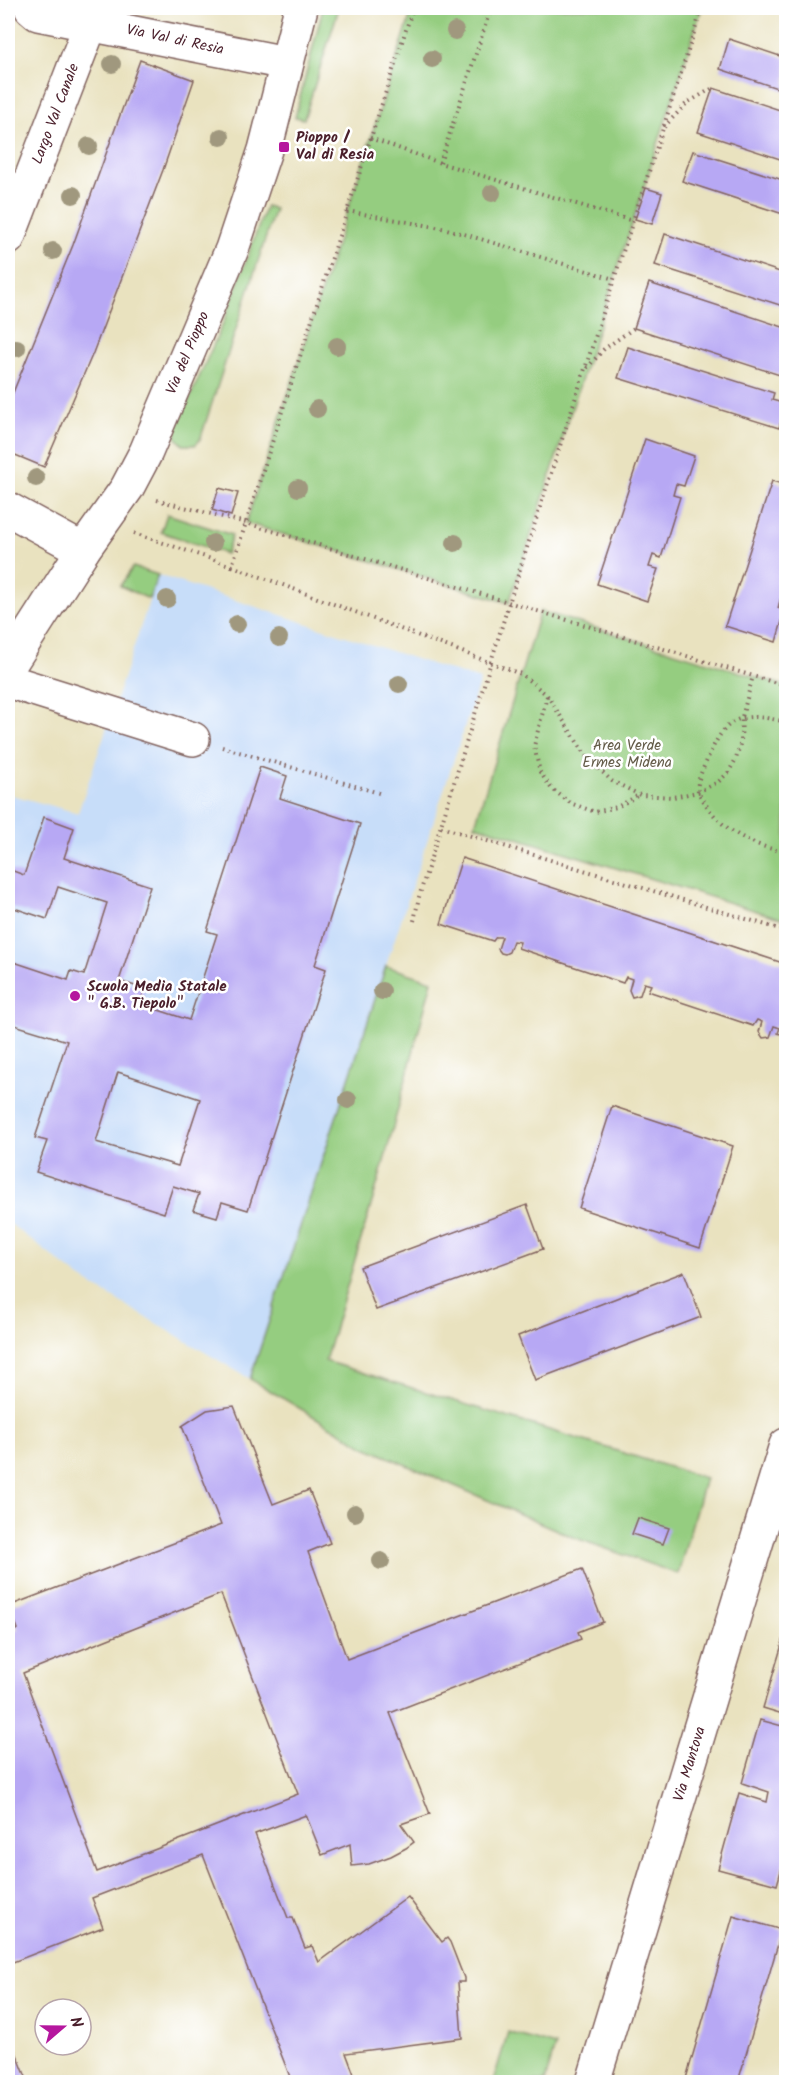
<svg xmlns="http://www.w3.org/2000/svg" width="794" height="2090" viewBox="0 0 794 2090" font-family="Kalam,sans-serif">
	<rect width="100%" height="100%" fill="#fff"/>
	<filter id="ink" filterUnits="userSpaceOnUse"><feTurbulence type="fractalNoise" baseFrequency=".0167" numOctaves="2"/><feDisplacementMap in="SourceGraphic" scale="12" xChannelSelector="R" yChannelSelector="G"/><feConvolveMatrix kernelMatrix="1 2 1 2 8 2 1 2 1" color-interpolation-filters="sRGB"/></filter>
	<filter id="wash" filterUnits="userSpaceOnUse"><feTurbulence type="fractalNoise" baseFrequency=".008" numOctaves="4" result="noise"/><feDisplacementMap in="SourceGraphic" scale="24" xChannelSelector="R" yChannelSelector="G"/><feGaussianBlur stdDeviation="1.35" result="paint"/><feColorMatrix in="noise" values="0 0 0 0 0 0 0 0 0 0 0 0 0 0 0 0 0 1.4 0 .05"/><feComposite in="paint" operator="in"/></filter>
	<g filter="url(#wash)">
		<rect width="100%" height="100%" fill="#e9e2bf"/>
		<path fill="#c7ddf9" d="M158,575L480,680L250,1379L80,1278L8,1222V794L78,813Z"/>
		<g fill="#95cd80" stroke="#707656" stroke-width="1.5">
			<path d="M323,8H339L304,119L295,117Z"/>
			<path d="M413,8H702L509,603L246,523Z"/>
			<path d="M266,206L275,209L200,440L195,445H183L176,437V429L224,321Z"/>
			<path d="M167,514L232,535L226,554L161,532Z"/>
			<path d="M133,567L158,575L149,599L120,586Z"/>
			<path d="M540,611L786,686V920L475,825Z"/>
			<path d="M386,966L432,981L383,1165L325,1361L705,1478L678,1574L573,1537L367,1448L250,1379Z"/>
			<path d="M508,2032L555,2046L545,2082H493Z"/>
		</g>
		<g id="blocks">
			<g fill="#b7a8f4" fill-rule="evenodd">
				<path d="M729,39L786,58V91L720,69Z"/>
				<path d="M140,60L194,80L163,170L93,353L44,467L8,452V405L73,245Z"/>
				<path d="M713,88L786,112V161L698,132Z"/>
				<path d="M693,151L786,181V215L682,181Z"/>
				<path d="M646,188L662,193L652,224L635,219Z"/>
				<path d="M665,234L786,274V307L655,265Z"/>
				<path d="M649,283L786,328V377L634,328Z"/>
				<path d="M628,347L774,393L772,400L786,404L779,428L618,378Z"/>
				<path d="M645,439L694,456L684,486L676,484L673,495L680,497L661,558L653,555L649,567L658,569L647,601L597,584Z"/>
				<path d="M772,481L786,485V599L781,597L778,608L785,611L776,642L725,626Z"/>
				<path d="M219,488L238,493L231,516L212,510Z"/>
				<path d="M260,767L287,776L280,798L360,824L315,965L326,969L248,1210L222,1202L217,1217L193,1210L199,1194L173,1186L164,1213L36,1172L47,1141L35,1138L67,1041L8,1023V960L68,980L71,971L84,975L107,903L58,887L47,919L8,906V869L24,875L44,817L74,828L64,858L150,886L119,981L145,989L140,1004L189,1020L217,934L207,931ZM118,1072L200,1099L178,1166L96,1142Z"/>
				<path d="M462,858L786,964V1036L778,1033L780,1028L774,1026L770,1037L763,1038L759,1032L762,1022L757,1020L753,1026L648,991L651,985L644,983L640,995L632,997L629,990L632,979L626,977L623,983L518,948L520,942L513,941L509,952L505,954L501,953L498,949L502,937H496L493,941L441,924Z"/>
				<path d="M612,1106L733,1146L700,1248L579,1208Z"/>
				<path d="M527,1205L543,1249L376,1310L360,1267Z"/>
				<path d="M684,1272L701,1317L535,1380L518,1336Z"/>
				<path d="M234,1406L273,1504L309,1490L330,1543L308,1552L347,1659L582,1569L603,1622L578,1632L581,1639L390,1713L430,1814L401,1824L414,1842L406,1848L391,1856L369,1864L352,1866L350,1844L322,1855L306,1815L255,1834L288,1918H293L305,1948L312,1946L319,1962L408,1897L442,1942L447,1938L450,1942L464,1978V1982H458L462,2038L346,2053L357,2082H292L203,1855L92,1898L103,1927L8,1964V1633L18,1629L9,1606L221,1525L182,1426L207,1410ZM221,1594L298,1794L97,1872L23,1673Z"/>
				<path d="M638,1518L669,1528L663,1544L632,1534Z"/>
				<path d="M786,1631V1715L763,1708Z"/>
				<path d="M760,1720L786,1727V1853L777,1885L718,1869L739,1793L767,1802L769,1792L742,1783Z"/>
				<path d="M733,1916L782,1930L738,2082H685Z"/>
				<path d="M8,2032L28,2082H8Z"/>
			</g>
		</g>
	</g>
	<g filter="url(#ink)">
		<use href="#blocks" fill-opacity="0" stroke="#82635f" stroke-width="1.5"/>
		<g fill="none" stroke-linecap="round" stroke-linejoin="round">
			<defs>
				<g id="minor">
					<path d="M31,8L38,14L286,63"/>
					<path d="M8,238L91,23"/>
					<path d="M8,509L83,550"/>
					<path d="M8,667L83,550L127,488L146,452L232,249L265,150L301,8"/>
					<path d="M8,681L193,739"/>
					<path d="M593,2082L786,1445"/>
				</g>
			</defs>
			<use href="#minor" stroke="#82635f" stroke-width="36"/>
			<g stroke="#82635f" stroke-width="4" stroke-dasharray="1.5 4.5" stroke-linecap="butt">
				<path d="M664,127L687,103L713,88"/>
				<path d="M370,138L440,163L633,221"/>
				<path d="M440,163L491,8"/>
				<path d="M347,211L447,229L614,279"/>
				<path d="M587,368L604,349L634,328"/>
				<path d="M157,500L246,523L786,686"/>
				<path d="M134,533L232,566L413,8"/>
				<path d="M232,566L521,674L547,695L588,759L612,781L640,795L673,797L698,792L718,782L728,773L736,759L741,741L742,717L753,676"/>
				<path d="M547,696L534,746L540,772L551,788L570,803L595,812L617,807L639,795"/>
				<path d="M786,722C740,711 726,716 707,760C703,769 696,781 698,791C699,795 703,800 705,803C722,831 755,847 786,852"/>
				<path d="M222,747L379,793"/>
				<path d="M441,827L786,931"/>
				<path d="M414,921L419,897L509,603L702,8"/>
			</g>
			<use href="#minor" stroke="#fff" stroke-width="33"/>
		</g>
		<g fill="#a0987e">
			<circle cx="455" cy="31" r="9"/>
			<circle cx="432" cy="59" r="9"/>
			<circle cx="112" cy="64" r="9"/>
			<circle cx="221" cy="137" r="9"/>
			<circle cx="89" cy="146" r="9"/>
			<circle cx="492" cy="193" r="9"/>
			<circle cx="73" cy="195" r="9"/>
			<circle cx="53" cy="251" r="9"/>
			<circle cx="337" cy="346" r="9"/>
			<circle cx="17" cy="348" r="9"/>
			<circle cx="317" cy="409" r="9"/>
			<circle cx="36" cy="478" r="9"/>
			<circle cx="298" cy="488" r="9"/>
			<circle cx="213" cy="543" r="9"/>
			<circle cx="455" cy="543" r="9"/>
			<circle cx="167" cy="599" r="9"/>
			<circle cx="237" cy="624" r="9"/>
			<circle cx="279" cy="638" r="9"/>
			<circle cx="399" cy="684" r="9"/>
			<circle cx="382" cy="991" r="9"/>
			<circle cx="348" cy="1100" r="9"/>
			<circle cx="355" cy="1513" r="9"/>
			<circle cx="381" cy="1561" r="9"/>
		</g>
	</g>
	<g fill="#b5179e" stroke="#fff" stroke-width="2">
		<rect x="278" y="141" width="12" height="12" rx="3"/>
		<circle cx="75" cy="996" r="6"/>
	</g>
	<g text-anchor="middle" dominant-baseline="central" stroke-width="5" stroke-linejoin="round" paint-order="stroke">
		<g font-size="15" fill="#4a1f2b" stroke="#fff">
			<text transform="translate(175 40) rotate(12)">Via Val di Resia</text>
			<text transform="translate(56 114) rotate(-69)">Largo Val Canale</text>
			<text transform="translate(188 353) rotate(-67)">Via del Pioppo</text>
			<text transform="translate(690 1764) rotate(-73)">Via Mantova</text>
		</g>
		<g font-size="15" font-weight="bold" fill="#4a1f2b" stroke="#fff" text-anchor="start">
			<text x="296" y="138">Pioppo /<tspan x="296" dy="17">Val di Resia</tspan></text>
			<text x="87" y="987">Scuola Media Statale<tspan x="87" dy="17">" G.B. Tiepolo"</tspan></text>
		</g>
		<g font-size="15" fill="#645c49" stroke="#fff">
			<text x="627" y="746">Area Verde<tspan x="627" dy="17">Ermes Midena</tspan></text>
		</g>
	</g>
	<rect width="794" height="2090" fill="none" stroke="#fff" stroke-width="30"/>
	<g transform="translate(63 2027) rotate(70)"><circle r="28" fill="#ffffff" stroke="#b7a5aa" stroke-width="1.5"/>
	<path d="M0-4.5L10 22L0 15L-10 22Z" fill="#b5179e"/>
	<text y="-9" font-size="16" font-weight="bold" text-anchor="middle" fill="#4a1f2b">N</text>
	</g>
</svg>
